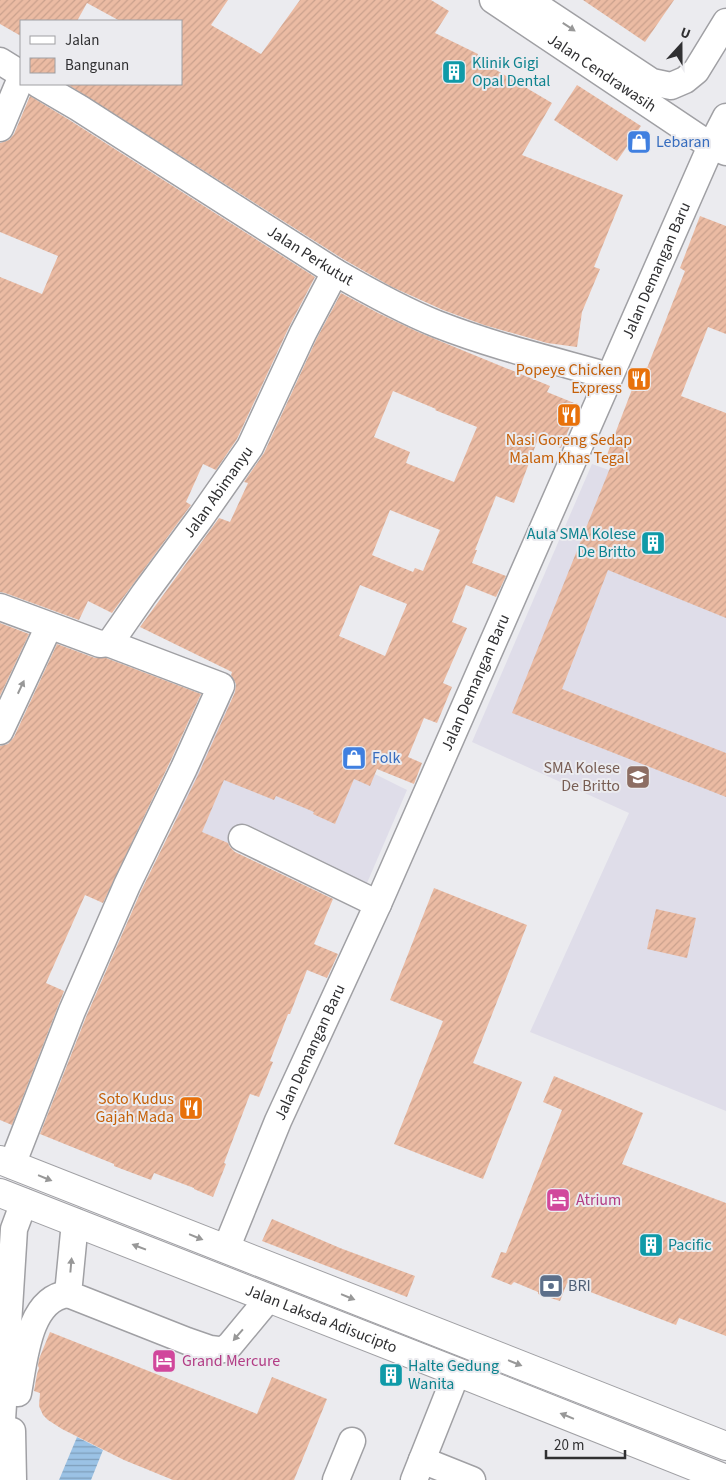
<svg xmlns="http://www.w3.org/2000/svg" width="726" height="1480" viewBox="0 0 726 1480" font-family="'Source Sans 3',sans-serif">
	<defs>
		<pattern id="water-rules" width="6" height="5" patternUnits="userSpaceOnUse" patternTransform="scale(1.25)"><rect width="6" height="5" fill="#9bc2e5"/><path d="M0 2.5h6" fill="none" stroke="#7f9eba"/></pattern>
		<pattern id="building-hatch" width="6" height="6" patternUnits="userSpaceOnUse" patternTransform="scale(1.25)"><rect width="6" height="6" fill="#ebbba3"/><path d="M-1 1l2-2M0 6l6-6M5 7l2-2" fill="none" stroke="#caa18d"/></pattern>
	</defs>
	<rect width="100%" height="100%" fill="#ebebef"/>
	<g fill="#dfdde9">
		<path d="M592,464L726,512V1111L530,1032L629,813L472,742Z"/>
		<path d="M222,698L407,790L358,904L167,816Z"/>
	</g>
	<path fill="url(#water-rules)" d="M77,1437L103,1450L91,1480H59Z"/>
	<g fill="url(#building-hatch)" fill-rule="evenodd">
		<path d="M0,0H228L211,25L261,54L300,0H431L449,11L435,33L478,54L476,58L552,103L522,155L623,195L594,267L600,269L582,312L577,347L547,343L484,325L443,310L392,287L343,259L67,84H181V21H120L87,3L77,21H21V36L0,24Z"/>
		<path d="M583,0H674L645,42Z"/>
		<path d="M577,85L641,126L617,161L554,120Z"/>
		<path d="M30,96L71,121L315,277L289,327L237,439L216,470L203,464L186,502L191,505L112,613L88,601L79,620L5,593L0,592V277L42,294L58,256L0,232V143L9,140L14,134Z"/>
		<path d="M700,216L726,226V334L708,327L681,396L726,413V618L608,570L562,689L726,753V797L512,713L612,463L605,460L636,379L642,381L685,271L680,268Z"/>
		<path d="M341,293L378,313L418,332L550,386L547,392L579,405L561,448L538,439L514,503L496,496L475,550H477L472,563L506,576L496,597L466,585L452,622L467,628L443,683L452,687L437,723L424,718L408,757L422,763L414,784L377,769L370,786L354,779L335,824L313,814L314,812L276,796L274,800L224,780L202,832L228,843L230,847L235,852L333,899L314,944L338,954L327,978L307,970L290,1014H288L270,1061L273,1062L259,1097L250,1094L224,1163L226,1164L213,1197L194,1189V1188L154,1173L151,1180L114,1166V1164L40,1134L86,1017L141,891L198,775L235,692L236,684L231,675L232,672L140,627L219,518L230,522L248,483L244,482L264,453L316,340ZM393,391L436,409L435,410L477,427L454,482L406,463L410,452L374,437ZM390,510L440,530L423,571L415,568L413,572L372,555ZM360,585L407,604L385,656L339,636Z"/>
		<path d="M0,623L29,634L0,696Z"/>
		<path d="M57,644L95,658H106L201,694L170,762L103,903L85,895L46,983L64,991L12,1125L0,1120V746L8,744L14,737Z"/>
		<path d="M434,888L527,925L473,1063L522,1082L483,1179L394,1144L443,1021L390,1000Z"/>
		<path d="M656,909L696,918L687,958L647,949Z"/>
		<path d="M554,1076L643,1113L622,1164L726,1203V1336L679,1318L676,1325L567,1283L560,1301L538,1294V1292L514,1282L511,1285L491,1277L501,1252L506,1253L562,1110L543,1102Z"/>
		<path d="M272,1219L340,1248L415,1276L407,1297L262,1241Z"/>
		<path d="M50,1332L257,1414L272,1377L327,1399L294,1480H173L124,1460L62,1429L48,1420L43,1415L39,1406L40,1393L34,1391L37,1374L39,1368L38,1366L39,1359Z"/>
	</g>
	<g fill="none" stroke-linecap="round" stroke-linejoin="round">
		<defs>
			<g id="minor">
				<path id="s1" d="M493,0L711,146L726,152"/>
				<path d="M528,0L652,82L671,86L685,80L696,71L726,22"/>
				<path d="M0,61L21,74"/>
				<path id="s2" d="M38,84L79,108L335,272C368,291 402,310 437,324C493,346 552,360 609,376"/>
				<path d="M0,128L21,78"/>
				<path id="s3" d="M0,607L100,644L108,643L112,640L144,594L201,517L250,447L303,333L335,272"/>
				<path d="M0,731L49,626"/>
				<path d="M242,838L378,904"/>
				<path d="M12,1165L72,1011L127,885L184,768L221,686L108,643"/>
				<path d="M75,1222L68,1294L187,1341L210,1349L218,1350L225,1349L230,1345L269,1298"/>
				<path id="s4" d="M226,1249L278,1121L378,904L711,146L726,117"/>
				<path d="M18,1393C24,1362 28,1298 68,1294"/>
				<path d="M12,1431L13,1480"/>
				<path d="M0,1452L14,1229L24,1202"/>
				<path d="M422,1460L472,1480"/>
				<path d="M336,1480L352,1441"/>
				<path d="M414,1480L457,1372"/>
			</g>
			<g id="major">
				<path d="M0,1160L726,1446"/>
				<path id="s5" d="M0,1193L457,1372L726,1479"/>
			</g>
		</defs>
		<use href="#minor" stroke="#a0a0a4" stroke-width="29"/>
		<use href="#major" stroke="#a0a0a4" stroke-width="30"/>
		<use href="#minor" stroke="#fff" stroke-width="26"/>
		<use href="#major" stroke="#fff" stroke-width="28"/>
	</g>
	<defs><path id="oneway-solid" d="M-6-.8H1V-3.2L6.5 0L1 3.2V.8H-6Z" transform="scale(1.25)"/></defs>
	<g fill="#989898">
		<use href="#oneway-solid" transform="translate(569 27) rotate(33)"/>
		<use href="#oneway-solid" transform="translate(21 687) rotate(-65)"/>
		<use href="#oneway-solid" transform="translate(45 1178) rotate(22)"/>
		<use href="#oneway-solid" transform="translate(196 1237) rotate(22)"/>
		<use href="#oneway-solid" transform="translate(139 1247) rotate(-159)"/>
		<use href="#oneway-solid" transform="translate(71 1265) rotate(-85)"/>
		<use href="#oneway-solid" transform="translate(348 1297) rotate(22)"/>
		<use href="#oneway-solid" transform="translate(238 1335) rotate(131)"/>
		<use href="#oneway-solid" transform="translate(515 1363) rotate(22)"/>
		<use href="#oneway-solid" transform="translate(567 1416) rotate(-158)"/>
	</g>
	<defs>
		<symbol id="building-square" viewBox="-11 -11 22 22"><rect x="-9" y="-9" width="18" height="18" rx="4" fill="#0f9aa8" stroke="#ebebef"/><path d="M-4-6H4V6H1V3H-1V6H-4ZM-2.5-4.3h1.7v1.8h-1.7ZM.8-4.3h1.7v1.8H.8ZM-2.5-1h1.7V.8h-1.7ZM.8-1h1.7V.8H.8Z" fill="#fff"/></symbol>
		<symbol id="shop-square" viewBox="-11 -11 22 22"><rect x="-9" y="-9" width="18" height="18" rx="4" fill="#3f7fe0" stroke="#ebebef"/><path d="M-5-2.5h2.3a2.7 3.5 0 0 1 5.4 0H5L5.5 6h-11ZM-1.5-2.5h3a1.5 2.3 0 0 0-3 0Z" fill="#fff"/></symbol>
		<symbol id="restaurant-square" viewBox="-11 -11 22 22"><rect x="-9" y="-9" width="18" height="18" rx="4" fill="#e8710a" stroke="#ebebef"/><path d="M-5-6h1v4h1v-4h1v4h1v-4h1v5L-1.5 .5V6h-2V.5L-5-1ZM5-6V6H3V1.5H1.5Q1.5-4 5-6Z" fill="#fff"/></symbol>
		<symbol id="school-square" viewBox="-11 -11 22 22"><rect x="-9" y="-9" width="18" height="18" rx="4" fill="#8d6e63" stroke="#ebebef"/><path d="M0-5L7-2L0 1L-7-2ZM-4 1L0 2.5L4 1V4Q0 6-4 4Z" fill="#fff"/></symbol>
		<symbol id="hotel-square" viewBox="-11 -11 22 22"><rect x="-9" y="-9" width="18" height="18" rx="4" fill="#d1479c" stroke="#ebebef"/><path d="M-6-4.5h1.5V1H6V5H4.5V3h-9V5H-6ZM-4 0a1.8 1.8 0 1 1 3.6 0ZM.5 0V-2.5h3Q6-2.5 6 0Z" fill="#fff"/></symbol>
		<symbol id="bank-square" viewBox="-11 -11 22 22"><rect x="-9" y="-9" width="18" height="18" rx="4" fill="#5c6f8a" stroke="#ebebef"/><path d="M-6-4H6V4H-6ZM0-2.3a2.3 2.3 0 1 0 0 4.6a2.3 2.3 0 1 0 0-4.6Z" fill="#fff"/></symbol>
	</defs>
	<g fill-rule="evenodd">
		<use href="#building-square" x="440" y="58" width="28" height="28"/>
		<use href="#shop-square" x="625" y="128" width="28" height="28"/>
		<use href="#restaurant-square" x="625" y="365" width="28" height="28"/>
		<use href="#restaurant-square" x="555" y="401" width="28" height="28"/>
		<use href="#building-square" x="639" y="529" width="28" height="28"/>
		<use href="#shop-square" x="340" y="744" width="28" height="28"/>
		<use href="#school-square" x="624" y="763" width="28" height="28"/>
		<use href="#restaurant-square" x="177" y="1094" width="28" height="28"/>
		<use href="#hotel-square" x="544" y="1186" width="28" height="28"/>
		<use href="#building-square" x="637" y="1231" width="28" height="28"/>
		<use href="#bank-square" x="537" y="1272" width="28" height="28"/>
		<use href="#hotel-square" x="150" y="1347" width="28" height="28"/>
		<use href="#building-square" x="377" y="1361" width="28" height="28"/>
	</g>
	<g text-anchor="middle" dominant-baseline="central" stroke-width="4" stroke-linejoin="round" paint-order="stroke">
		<g font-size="16" fill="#0d838f" stroke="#ebebef" text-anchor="start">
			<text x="472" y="63">Klinik Gigi<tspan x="472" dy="18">Opal Dental</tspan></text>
			<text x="636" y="534" text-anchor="end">Aula SMA Kolese<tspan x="636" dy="18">De Britto</tspan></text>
			<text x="668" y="1245">Pacific</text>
			<text x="408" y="1366">Halte Gedung<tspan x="408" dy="18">Wanita</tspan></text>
		</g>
		<g font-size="16" fill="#303032" stroke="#ebebef">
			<text stroke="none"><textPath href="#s1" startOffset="131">Jalan Cendrawasih</textPath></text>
			<text stroke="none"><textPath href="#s2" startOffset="322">Jalan Perkutut</textPath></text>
			<text stroke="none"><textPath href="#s4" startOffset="1069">Jalan Demangan Baru</textPath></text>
			<text stroke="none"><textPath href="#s3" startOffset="302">Jalan Abimanyu</textPath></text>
			<text stroke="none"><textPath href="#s4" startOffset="619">Jalan Demangan Baru</textPath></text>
			<text stroke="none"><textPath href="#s4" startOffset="214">Jalan Demangan Baru</textPath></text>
			<text stroke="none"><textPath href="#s5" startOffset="345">Jalan Laksda Adisucipto</textPath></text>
		</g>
		<g font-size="16" fill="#366cbe" stroke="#ebebef" text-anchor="start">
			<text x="656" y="142">Lebaran</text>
			<text x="372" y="758">Folk</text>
		</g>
		<g font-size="16" fill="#c56008" stroke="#ebebef" text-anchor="end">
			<text x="622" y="370">Popeye Chicken<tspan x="622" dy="18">Express</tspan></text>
			<text x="569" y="440" text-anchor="middle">Nasi Goreng Sedap<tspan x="569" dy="18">Malam Khas Tegal</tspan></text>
			<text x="174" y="1099">Soto Kudus<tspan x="174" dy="18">Gajah Mada</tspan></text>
		</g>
		<g font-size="16" fill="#785e54" stroke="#ebebef" text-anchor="end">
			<text x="620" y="768">SMA Kolese<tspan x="620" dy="18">De Britto</tspan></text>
		</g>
		<g font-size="16" fill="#b23c85" stroke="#ebebef" text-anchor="start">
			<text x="576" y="1200">Atrium</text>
			<text x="182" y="1361">Grand Mercure</text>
		</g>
		<g font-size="16" fill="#4e5e75" stroke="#ebebef" text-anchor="start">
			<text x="568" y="1286">BRI</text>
		</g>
	</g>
	<rect x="20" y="20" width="162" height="65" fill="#ebebef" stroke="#a0a0a3"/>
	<rect x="30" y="36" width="25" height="8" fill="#ffffff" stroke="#a0a0a3"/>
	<text x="65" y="45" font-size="15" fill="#303032">Jalan</text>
	<rect x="30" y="58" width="25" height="15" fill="url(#building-hatch)" stroke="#a0a0a3"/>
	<text x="65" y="70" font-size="15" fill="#303032">Bangunan</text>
	<g transform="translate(681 45) rotate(21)" stroke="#ebebef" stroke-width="4" paint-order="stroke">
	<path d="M0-4L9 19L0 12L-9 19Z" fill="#303032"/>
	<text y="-8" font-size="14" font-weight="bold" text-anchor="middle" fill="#303032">U</text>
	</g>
	<path d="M546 1450v8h79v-8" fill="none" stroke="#303032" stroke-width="2.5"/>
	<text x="554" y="1450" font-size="15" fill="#303032" stroke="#ebebef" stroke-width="4" paint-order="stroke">20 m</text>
</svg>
